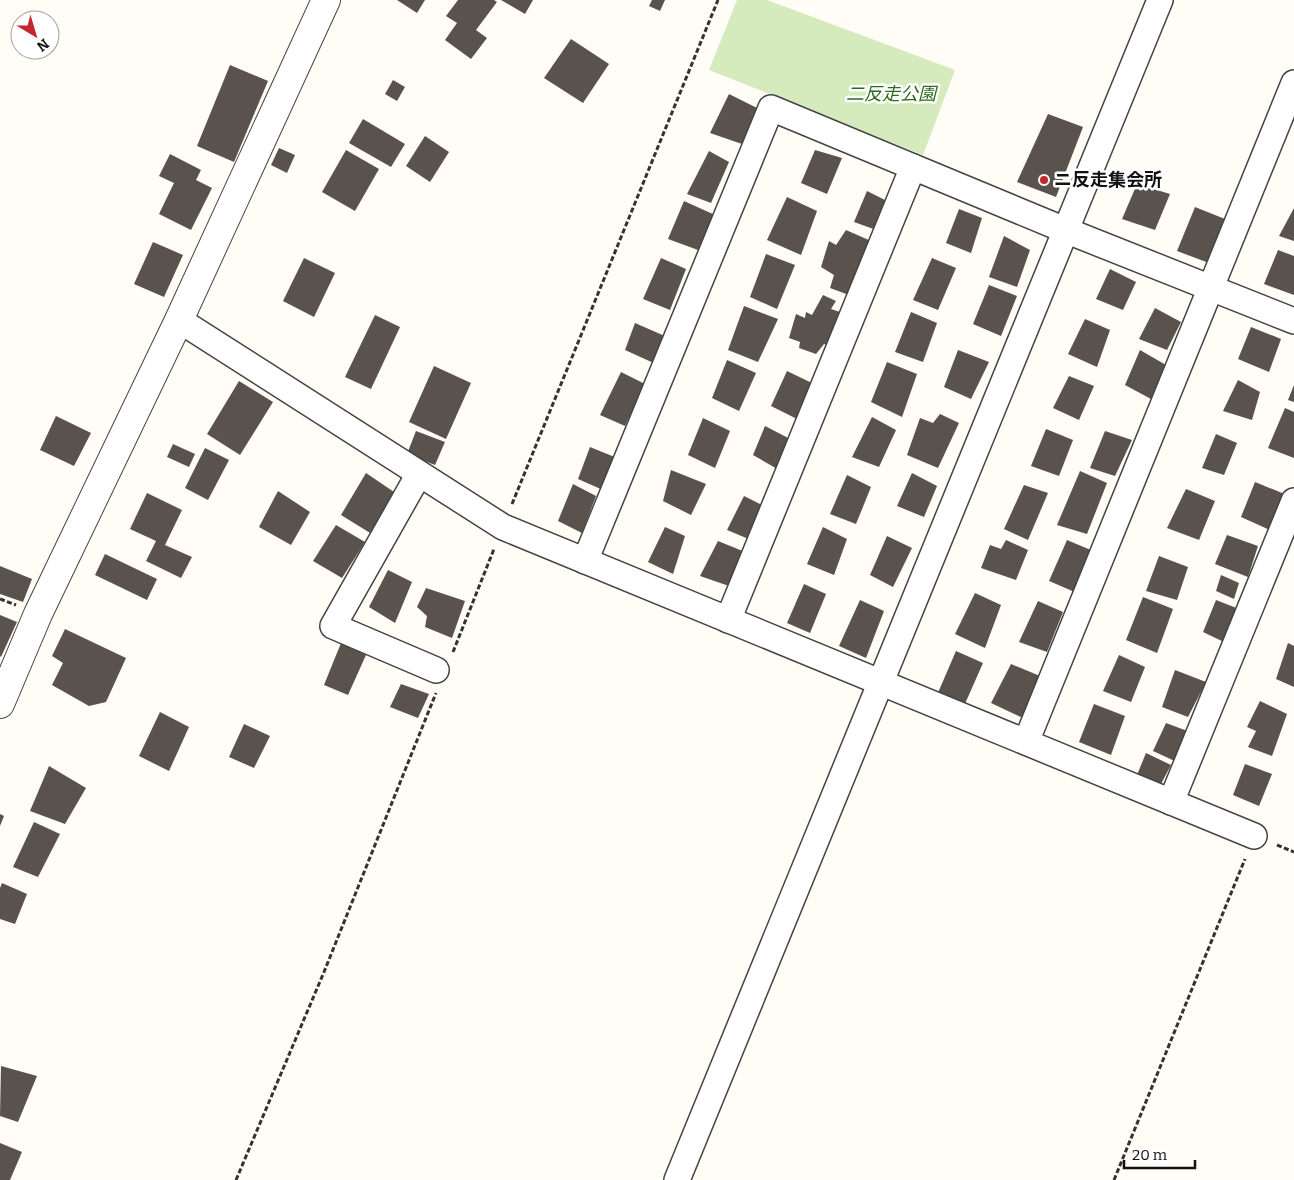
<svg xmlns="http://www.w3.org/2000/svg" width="1294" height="1180" viewBox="0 0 1294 1180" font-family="Bitter,'Noto Sans JP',serif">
	<rect width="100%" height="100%" fill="#fffdf5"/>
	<path fill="#d5ebbd" d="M737,0H767L955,70L923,155L709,70Z"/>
	<g fill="#5a524d">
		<path d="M397,0H425L417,13Z"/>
		<path d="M458,0H494L497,2L476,30L487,38L471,59L445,40L457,23L446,16Z"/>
		<path d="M501,0H533L525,14Z"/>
		<path d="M652,0H665L660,11L649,6Z"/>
		<path d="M571,39L609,64L583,103L544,78Z"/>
		<path d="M230,65L268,81L234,162L197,146Z"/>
		<path d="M393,80L405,87L397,101L385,94Z"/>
		<path d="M729,94L757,108L742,144L710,133Z"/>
		<path d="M1048,114L1083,127L1056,197L1017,182Z"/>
		<path d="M363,119L405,144L391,167L349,143Z"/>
		<path d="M425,136L449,152L430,182L406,166Z"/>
		<path d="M279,148L295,155L287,173L271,165Z"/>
		<path d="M346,150L379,169L355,211L322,192Z"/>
		<path d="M815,150L842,158L827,194L801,183Z"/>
		<path d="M709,151L729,162L711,203L687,194Z"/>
		<path d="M170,154L201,170L196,180L212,188L191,230L159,214L174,183L159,176Z"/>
		<path d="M1137,184L1170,194L1155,230L1122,219Z"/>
		<path d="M867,191L891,203L879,231L854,222Z"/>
		<path d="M787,197L817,211L801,255L767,240Z"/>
		<path d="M684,201L715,215L698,250L668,239Z"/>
		<path d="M1195,207L1225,219L1209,263L1177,251Z"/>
		<path d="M1294,208V241L1279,236Z"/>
		<path d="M959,209L982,218L971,253L946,243Z"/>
		<path d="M846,230L871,241L849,295L830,288L834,275L821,267L829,241L836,245Z"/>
		<path d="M1004,236L1030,250L1017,287L989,277Z"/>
		<path d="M153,242L183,255L164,297L134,284Z"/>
		<path d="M1278,250L1294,256V295L1264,284Z"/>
		<path d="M766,254L795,265L777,309L750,297Z"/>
		<path d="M304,258L335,273L314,317L283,301Z"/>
		<path d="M661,258L686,269L670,310L643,299Z"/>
		<path d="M932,258L956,268L938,310L913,300Z"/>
		<path d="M1110,269L1136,282L1123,310L1096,299Z"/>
		<path d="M989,285L1017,296L1001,336L973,324Z"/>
		<path d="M823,295L836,301L831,309L843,313L832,347L824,344L816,354L799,348L800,342L789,338L796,314L805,318L806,312L812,315Z"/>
		<path d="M744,306L778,319L758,362L728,350Z"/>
		<path d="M1155,308L1181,322L1167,350L1139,339Z"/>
		<path d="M911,312L937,323L923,362L895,352Z"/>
		<path d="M375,315L400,327L371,389L345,377Z"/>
		<path d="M1085,319L1110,330L1097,367L1068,354Z"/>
		<path d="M635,323L667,337L658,365L625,350Z"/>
		<path d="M1251,327L1281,339L1269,372L1238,359Z"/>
		<path d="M958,350L989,362L971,399L944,387Z"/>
		<path d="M1140,350L1166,365L1151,399L1125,385Z"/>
		<path d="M727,360L756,373L739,411L712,398Z"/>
		<path d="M887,362L917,374L902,417L871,402Z"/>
		<path d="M434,366L471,383L446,439L409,422Z"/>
		<path d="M787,371L816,385L799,420L771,406Z"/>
		<path d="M621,372L645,384L625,426L600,415Z"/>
		<path d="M1069,376L1094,386L1079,420L1053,408Z"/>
		<path d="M1238,380L1260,392L1252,420L1223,411Z"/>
		<path d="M239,381L273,402L240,455L207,434Z"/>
		<path d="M1294,385V402L1288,400Z"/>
		<path d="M1285,408L1294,412V458L1268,448Z"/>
		<path d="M940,414L959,423L938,468L907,455L920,418L933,423Z"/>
		<path d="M56,416L91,433L74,466L40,450Z"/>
		<path d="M872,417L896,430L879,467L852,457Z"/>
		<path d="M703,418L730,431L715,468L688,455Z"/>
		<path d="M765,426L792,440L779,470L753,455Z"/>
		<path d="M1046,429L1073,440L1059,476L1031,466Z"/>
		<path d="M416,431L445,442L435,465L407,454Z"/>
		<path d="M1105,431L1132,440L1115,476L1090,468Z"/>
		<path d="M1216,434L1237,443L1224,475L1202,468Z"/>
		<path d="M173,444L195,454L189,467L167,457Z"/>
		<path d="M590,447L617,458L603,490L578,479Z"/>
		<path d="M205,448L229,460L208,500L185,488Z"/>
		<path d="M671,470L706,484L691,515L663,501Z"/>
		<path d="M1080,471L1107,483L1087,534L1057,525Z"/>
		<path d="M366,473L397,494L375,536L341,515Z"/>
		<path d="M912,473L937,486L924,517L897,506Z"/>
		<path d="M847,475L871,487L856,524L830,514Z"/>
		<path d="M1255,482L1287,495L1272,531L1241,517Z"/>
		<path d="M573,484L596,496L582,533L558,521Z"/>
		<path d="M1024,485L1048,493L1028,540L1004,529Z"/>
		<path d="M1186,489L1215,501L1199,540L1167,528Z"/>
		<path d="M278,491L310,512L291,545L259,527Z"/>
		<path d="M147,493L182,510L165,545L192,557L181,578L146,561L156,541L130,529Z"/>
		<path d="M744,496L766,507L751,540L727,530Z"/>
		<path d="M336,525L365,542L342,578L313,561Z"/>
		<path d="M665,527L685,536L673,574L648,562Z"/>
		<path d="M823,527L847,539L834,575L807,564Z"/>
		<path d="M1227,535L1258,546L1248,577L1215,564Z"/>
		<path d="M887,536L912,548L893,587L870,575Z"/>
		<path d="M1006,540L1028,550L1016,580L981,568L990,545L1001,549Z"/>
		<path d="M1067,540L1093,551L1077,593L1049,581Z"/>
		<path d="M718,541L745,552L729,586L700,576Z"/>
		<path d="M105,554L157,579L147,600L95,575Z"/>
		<path d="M1159,556L1188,567L1177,600L1146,591Z"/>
		<path d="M0,566L32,579L23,602L0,594Z"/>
		<path d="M388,570L412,582L395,623L369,607Z"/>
		<path d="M1221,575L1239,583L1234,599L1216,591Z"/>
		<path d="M804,584L826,594L810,633L787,623Z"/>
		<path d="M426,588L465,601L452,638L425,627L427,616L417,607Z"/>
		<path d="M975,593L1001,605L985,648L955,634Z"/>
		<path d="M1143,597L1173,609L1157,653L1126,640Z"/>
		<path d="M860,600L884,611L866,658L839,646Z"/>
		<path d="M1216,600L1239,609L1226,643L1203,632Z"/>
		<path d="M1038,601L1063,612L1047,652L1019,642Z"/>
		<path d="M0,615L17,622L1,657L0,656Z"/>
		<path d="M65,629L126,658L106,702L89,706L52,685L63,663L52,656Z"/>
		<path d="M341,643L366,655L348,695L324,685Z"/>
		<path d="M1288,643L1294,646V687L1276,679Z"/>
		<path d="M956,651L983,663L964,706L937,695Z"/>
		<path d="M1119,655L1145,667L1131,702L1103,691Z"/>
		<path d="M1011,664L1040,676L1023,718L991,703Z"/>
		<path d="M1175,670L1206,682L1188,717L1162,707Z"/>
		<path d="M401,684L429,694L418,718L390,707Z"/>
		<path d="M1260,701L1287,714L1272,756L1248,747L1256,731L1247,727Z"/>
		<path d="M1094,704L1125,716L1111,755L1079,742Z"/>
		<path d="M160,712L189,727L169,771L139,756Z"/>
		<path d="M1166,723L1190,732L1179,763L1153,751Z"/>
		<path d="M244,724L270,736L254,768L229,757Z"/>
		<path d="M1146,753L1171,765L1161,784L1137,775Z"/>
		<path d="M1245,764L1272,774L1259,806L1233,795Z"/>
		<path d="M49,766L86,788L65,824L30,811Z"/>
		<path d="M0,814L4,816L0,826Z"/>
		<path d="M34,822L60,834L38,877L13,867Z"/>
		<path d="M2,883L27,894L15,924L0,919V888Z"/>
		<path d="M1,1066L37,1076L18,1122L0,1116Z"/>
		<path d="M0,1143L22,1152L10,1180H0Z"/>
	</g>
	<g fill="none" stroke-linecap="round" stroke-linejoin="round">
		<defs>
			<g id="minor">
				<path d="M179,320L503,527L1254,836"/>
				<path d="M419,474L333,626L436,670"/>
				<path d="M585,561L771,108L1065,230L1294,321"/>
				<path d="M728,620L913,167"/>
				<path d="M1026,742L1294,83"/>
				<path d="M1171,802L1294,501"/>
				<path d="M677,1180L1160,0"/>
			</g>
			<path id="tertiary" d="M0,704L38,614L179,320L326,0"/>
		</defs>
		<use href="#minor" stroke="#444" stroke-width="28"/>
		<use href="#tertiary" stroke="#444" stroke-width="30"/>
		<g stroke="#333" stroke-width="3" stroke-dasharray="5 2.5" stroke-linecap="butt">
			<path d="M512,504L718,0"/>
			<path d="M0,599L16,605"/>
			<path d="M453,652L494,549"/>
			<path d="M1277,845L1294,852"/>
			<path d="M236,1180L324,972L436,693"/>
			<path d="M1114,1180L1245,859"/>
		</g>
		<use href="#minor" stroke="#fff" stroke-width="25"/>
		<use href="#tertiary" stroke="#fff" stroke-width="28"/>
	</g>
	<circle fill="#c4262e" stroke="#fff" stroke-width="2" cx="1044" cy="180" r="5"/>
	<g text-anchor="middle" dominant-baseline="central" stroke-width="5" stroke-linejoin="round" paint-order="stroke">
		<g font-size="18" font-style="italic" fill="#2f6b1f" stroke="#fff">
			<text x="891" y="94">二反走公園</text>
		</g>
		<g font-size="18" font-weight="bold" fill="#111" stroke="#fff" text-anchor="start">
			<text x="1054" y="180">ニ反走集会所</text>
		</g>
	</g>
	<g transform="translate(35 35) rotate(142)"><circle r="24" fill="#ffffff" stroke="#a0a0a0"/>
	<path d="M0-4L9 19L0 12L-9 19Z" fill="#c4262e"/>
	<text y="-8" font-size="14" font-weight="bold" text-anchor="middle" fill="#111111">N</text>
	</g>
	<path d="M1124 1160v8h71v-8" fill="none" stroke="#111111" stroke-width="2.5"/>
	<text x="1132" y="1160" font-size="15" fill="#111111" stroke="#ffffff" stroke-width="4" paint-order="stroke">20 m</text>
</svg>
